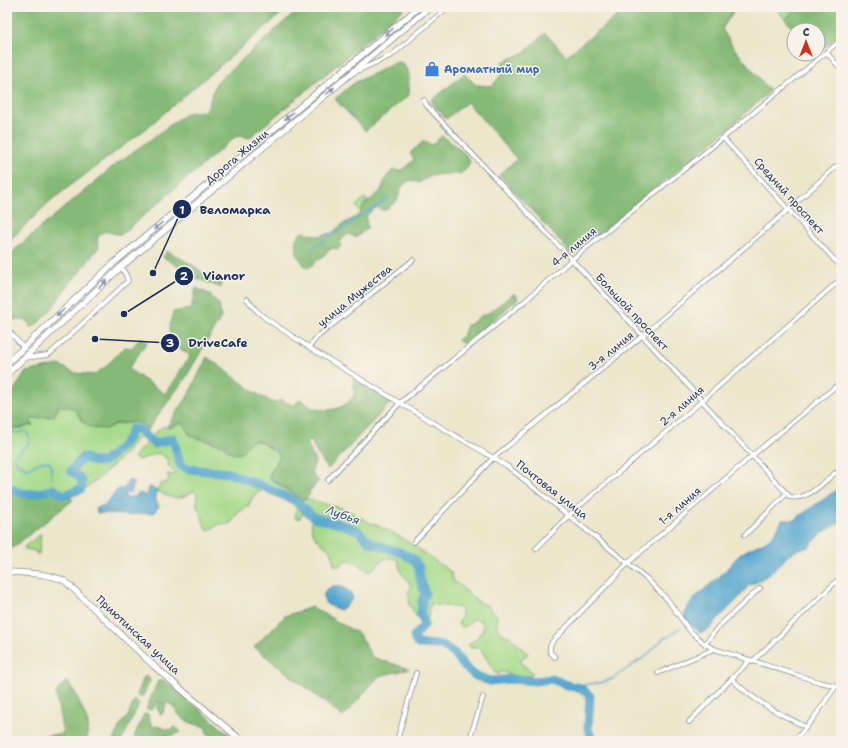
<svg xmlns="http://www.w3.org/2000/svg" width="848" height="748" viewBox="0 0 848 748" font-family="'Shantell Sans',sans-serif">
	<rect width="100%" height="100%" fill="#f7f3e8"/>
	<filter id="ink" filterUnits="userSpaceOnUse"><feTurbulence type="fractalNoise" baseFrequency=".025" numOctaves="2"/><feDisplacementMap in="SourceGraphic" scale="8" xChannelSelector="R" yChannelSelector="G"/><feConvolveMatrix kernelMatrix="1 2 1 2 8 2 1 2 1" color-interpolation-filters="sRGB"/></filter>
	<filter id="wash" filterUnits="userSpaceOnUse"><feTurbulence type="fractalNoise" baseFrequency=".012" numOctaves="4" result="noise"/><feDisplacementMap in="SourceGraphic" scale="16" xChannelSelector="R" yChannelSelector="G"/><feGaussianBlur stdDeviation="0.9" result="paint"/><feColorMatrix in="noise" values="0 0 0 0 0 0 0 0 0 0 0 0 0 0 0 0 0 1.4 0 .05"/><feComposite in="paint" operator="in"/></filter>
	<g filter="url(#wash)">
		<rect width="100%" height="100%" fill="#ece6cb"/>
		<g fill="#a6da89" stroke="#608474">
			<path d="M775,7H798L785,19Z"/>
			<path d="M365,198L369,203L360,211L356,206Z"/>
			<path d="M60,405L75,409L82,421L111,425L137,422L141,424L147,430L134,442L126,453L100,477L86,488L70,498L53,489C42,492 30,496 18,492C14,491 12,487 7,487V428H20L33,424L30,421L32,419L54,416Z"/>
			<path d="M179,423L183,424L191,436L222,445L232,453H241C244,449 248,442 253,441C259,439 278,452 280,457L269,475C273,485 292,491 301,500L306,499L345,509L370,523L375,524L404,539L451,572L454,582L462,587L475,600L488,606L497,616V627L504,635L509,636L528,654L521,659V663L532,672L531,676H513L501,671L499,674L495,673L480,648H471L468,645C474,641 489,629 481,621C479,620 477,619 475,619C468,621 470,627 461,627L458,624L462,616L461,608L430,604L427,624L421,631L419,628L422,624L421,620L416,616L409,604L410,598L408,593L411,587L407,579L401,573L398,560C380,553 381,566 368,572C361,566 355,560 346,560L339,566L334,565L332,552C323,545 308,534 312,521L310,518L302,514L300,518L296,519L295,514L297,510C292,498 274,495 263,490L254,495L248,506L237,514L232,522L228,524H219L208,531L205,527L201,514L197,507V494L194,491C178,500 174,500 157,491L160,485C164,483 167,483 169,478L167,474L173,475L175,473L169,467L167,459L158,453L138,460L134,457L153,435L162,427H171Z"/>
			<path d="M41,534L39,554H36V551L25,549L24,547Z"/>
		</g>
		<g fill="#84ba75" stroke="#50746a">
			<path d="M7,7H289L143,131L50,201L7,243Z"/>
			<path d="M301,7H404L403,10L249,138L243,136L235,137L122,234C111,236 103,224 97,240L99,247L82,269L62,293L52,309L35,326L30,327L29,322L24,320H14L7,314V257L26,240L115,165L187,113L204,111L208,107L216,83Z"/>
			<path d="M629,7H736L722,29L733,47L770,91L721,135L573,255L499,175L517,159L467,102L446,119L431,101L464,74L476,85L492,86L504,72L502,62L524,53L545,33L566,56Z"/>
			<path d="M798,7H841V33L818,53V30H794L785,19Z"/>
			<path d="M397,62L403,63L409,74V95L365,131L335,99L354,83Z"/>
			<path d="M442,136L463,152L470,161L467,168L460,174C443,174 434,172 419,183L411,180C402,184 399,190 398,200L385,210H383L378,207C374,209 365,214 366,220C366,223 367,225 368,227L357,237H354L350,234L346,235L340,242L341,246L338,249L332,248L310,267L306,268L297,255L296,238L302,232L318,236L332,233L340,226L359,215L364,205L380,192L387,176L393,170L401,171L414,160L410,153L424,141L432,145Z"/>
			<path d="M167,251L194,266L207,276L221,284V288L197,278L163,257Z"/>
			<path d="M196,288L209,294L219,304L221,317L186,377L147,430L141,424L133,422L115,424L106,429L91,428L82,421L75,409L60,405L54,416L32,419L30,421L33,425L20,428H7V401L26,372L59,365L75,373L94,375L104,368L125,347L132,348L140,338L143,339L147,342C140,351 135,360 128,369L165,394L190,356L187,353L168,342L170,334L169,328L173,312L191,309Z"/>
			<path d="M513,294L516,295L518,299L464,344L457,340L463,336L467,325L471,324L481,316L490,312Z"/>
			<path d="M207,357L257,394L274,403L281,400L294,406L300,399C304,402 308,406 313,408C326,413 348,409 354,395C355,391 354,384 353,379L391,402L328,469L316,452L311,440L306,441L315,461L312,470V474L319,481L309,492L310,494L306,499L301,500L289,490L270,479L269,475L280,457L278,453L259,441L254,440L250,442L241,453L237,454L232,453L222,445L191,436L183,424L179,423L171,427L167,426L187,398Z"/>
			<path d="M7,487C12,487 14,491 18,492C30,496 42,492 53,489L73,500L7,552Z"/>
			<path d="M312,607L359,634L372,657L409,669L379,676L343,717L254,647L285,616Z"/>
			<path d="M147,676L150,680L143,696L140,698L137,695L144,677Z"/>
			<path d="M67,681L76,694L88,723L87,739L69,741H7V739L63,734L56,695L59,688Z"/>
			<path d="M158,681H165L231,736V739L228,741H202L205,738L211,740L213,737L209,735L206,731V727C198,725 188,723 181,717C176,713 174,706 167,702L163,713L161,715L157,708L158,701L155,702L154,707L151,710L146,709Z"/>
			<path d="M136,700L139,704L123,738L121,741H112L115,739L119,727L128,716L134,701Z"/>
			<path d="M144,714H148L149,720L152,723V727L157,726L169,730L175,727L181,732L174,735L137,740L134,737Z"/>
		</g>
		<g fill="#52a5cd" stroke="#366a96">
			<path d="M128,480L134,482L131,493H125V498L134,497L140,493L147,496L149,486L157,491L155,499L159,506L154,513L128,515L97,513L96,508L105,505L118,489L125,488Z"/>
			<path d="M841,487V522L822,533L809,547L799,549L789,555L772,572L757,582L748,586L738,599L716,621L710,629L700,633L684,617C689,598 706,589 720,576C727,570 733,560 741,554C761,540 770,547 782,520H794Z"/>
			<path d="M333,586C342,586 350,589 353,598L346,606L340,610L326,604L323,597L326,590Z"/>
		</g>
		<g fill="none" stroke-linecap="round" stroke-linejoin="round">
			<g stroke="#52a5cd" stroke-width="1.5">
				<path d="M311,249L388,198"/>
				<path d="M7,430L18,433L26,431L29,437L28,445C22,449 13,454 16,462L26,468C35,467 40,459 49,462L51,465V478"/>
				<path d="M688,624H690"/>
				<path d="M581,688L587,684L600,683L612,679L646,656L663,639L666,637L670,636L674,632L680,628"/>
			</g>
			<path stroke="#52a5cd" stroke-width="9" d="M7,487C12,487 14,491 18,492C30,496 42,492 53,489L64,495L81,489L82,482L79,477L71,471L83,457L94,462H103C116,452 127,444 132,429L139,430L155,444L173,438L180,465L188,469L229,473L262,486L296,501L315,518L337,523L357,530L371,543L402,553L413,559L419,567L420,578L425,594L422,601L421,614L424,622V626L414,636L415,640L418,644L442,645L455,654L464,666L474,675L490,681L511,679L535,681L552,679L570,686L581,688L590,696L588,729L591,737L590,741"/>
		</g>
	</g>
	<g filter="url(#ink)">
		<g fill="none" stroke-linecap="round" stroke-linejoin="round">
			<defs>
				<g id="street">
					<path d="M826,52L841,69"/>
					<path d="M353,73L392,55L448,7"/>
					<path d="M424,100L427,106L607,297L790,497C807,501 823,483 835,473"/>
					<path d="M723,138L841,267"/>
					<path d="M247,299L255,309L265,318L313,350L400,403L507,466L646,578L667,599L690,631L705,644L714,649L753,661L819,682L841,687"/>
					<path d="M7,329L23,347"/>
					<path d="M309,347L317,337L413,260"/>
					<path d="M24,358L48,355L52,352L128,281L126,275L121,267"/>
					<path d="M328,480L400,403L525,301L571,260L723,138L841,40"/>
					<path d="M745,535L787,493"/>
					<path d="M414,542L493,458L642,336L789,209L841,162"/>
					<path d="M536,549L569,515L703,400L841,279"/>
					<path d="M705,644L718,627L760,588"/>
					<path d="M555,657L550,652V646L552,642L628,563L753,455L841,382"/>
					<path d="M753,661L841,577"/>
					<path d="M658,673L714,649"/>
					<path d="M732,679C753,701 780,714 806,727"/>
					<path d="M689,722L750,660"/>
					<path d="M797,738L813,719L836,686"/>
					<path d="M397,741L416,673"/>
					<path d="M469,741L483,697"/>
				</g>
				<g id="secondary">
					<path d="M7,363L115,262L419,7"/>
					<path d="M7,374L121,267L430,7"/>
					<path d="M7,572C27,573 47,573 65,581L155,667L242,741"/>
				</g>
			</defs>
			<use href="#street" stroke="#848a94" stroke-width="5.5"/>
			<use href="#secondary" stroke="#848a94" stroke-width="7"/>
			<use href="#street" stroke="#fff" stroke-width="4"/>
			<use href="#secondary" stroke="#fff" stroke-width="5.5"/>
		</g>
		<defs><path id="oneway-solid" d="M-6-.8H1V-3.2L6.5 0L1 3.2V.8H-6Z"/></defs>
		<g fill="#8d97ae">
			<use href="#oneway-solid" transform="translate(389 32) rotate(140)"/>
			<use href="#oneway-solid" transform="translate(330 91) rotate(-40)"/>
			<use href="#oneway-solid" transform="translate(289 116) rotate(140)"/>
			<use href="#oneway-solid" transform="translate(158 226) rotate(140)"/>
			<use href="#oneway-solid" transform="translate(103 284) rotate(-43)"/>
			<use href="#oneway-solid" transform="translate(60 313) rotate(137)"/>
		</g>
	</g>
	<defs>
		<symbol id="shop-bare" viewBox="-9 -9 18 18"><path d="M-5-2.5h2.3a2.7 3.5 0 0 1 5.4 0H5L5.5 6h-11ZM-1.5-2.5h3a1.5 2.3 0 0 0-3 0Z" fill="#3f7fe0" stroke="#f7f3e8" stroke-width="2.5" paint-order="stroke"/></symbol>
	</defs>
	<g fill-rule="evenodd">
		<use href="#shop-bare" x="421" y="58" width="22" height="22"/>
	</g>
	<g text-anchor="middle" dominant-baseline="central" stroke-width="3" stroke-linejoin="round" paint-order="stroke">
		<g font-size="11" font-weight="bold" fill="#366cbe" stroke="#f7f3e8" text-anchor="start">
			<text x="444" y="69">Ароматный мир</text>
		</g>
		<g font-size="11" fill="#1b2f5e" stroke="#f7f3e8">
			<text transform="translate(237 157) rotate(-40)">Дорога Жизни</text>
			<text transform="translate(789 196) rotate(48)">Средний проспект</text>
			<text transform="translate(574 247) rotate(-40)">4-я линия</text>
			<text transform="translate(355 296) rotate(-39)">улица Мужества</text>
			<text transform="translate(632 312) rotate(47)">Большой проспект</text>
			<text transform="translate(611 351) rotate(-39)">3-я линия</text>
			<text transform="translate(682 406) rotate(-41)">2-я линия</text>
			<text transform="translate(552 490) rotate(38)">Почтовая улица</text>
			<text transform="translate(680 506) rotate(-41)">1-я линия</text>
			<text transform="translate(138 635) rotate(43)">Приютинская улица</text>
		</g>
		<g font-size="12" font-style="italic" fill="#2e5885" stroke="#f7f3e8">
			<text transform="translate(343 515) rotate(20)">Лубья</text>
		</g>
	</g>
	<path fill="none" stroke="#1b2f5e" stroke-width="1.5" d="M153 273L182 209M124 314L184 276M95 339L170 343"/>
	<g fill="#1b2f5e" stroke="#f7f3e8" stroke-width="1.5">
		<circle cx="153" cy="273" r="4"/>
		<circle cx="124" cy="314" r="4"/>
		<circle cx="95" cy="339" r="4"/>
		<circle cx="182" cy="209" r="10"/>
		<circle cx="184" cy="276" r="10"/>
		<circle cx="170" cy="343" r="10"/>
	</g>
	<g font-size="12" text-anchor="middle" font-weight="bold" fill="#fff">
		<text x="182" y="214">1</text>
		<text x="184" y="280">2</text>
		<text x="170" y="347">3</text>
	</g>
	<g font-size="12" text-anchor="middle" font-weight="bold" fill="#1b2f5e" stroke="#f7f3e8" stroke-width="3" stroke-linejoin="round" paint-order="stroke">
		<text x="235" y="214">Веломарка</text>
		<text x="224" y="280">Vianor</text>
		<text x="218" y="347">DriveCafe</text>
	</g>
	<rect width="848" height="748" fill="none" stroke="#f7f3e8" stroke-width="24"/>
	<g transform="translate(806 42)"><circle r="19" fill="#f7f3e8" stroke="#9fa5b1"/>
	<path d="M0-3L7 15L0 10L-7 15Z" fill="#c8321e"/>
	<text y="-6" font-size="11" font-weight="bold" text-anchor="middle" fill="#1b2f5e">С</text>
	</g>
</svg>
